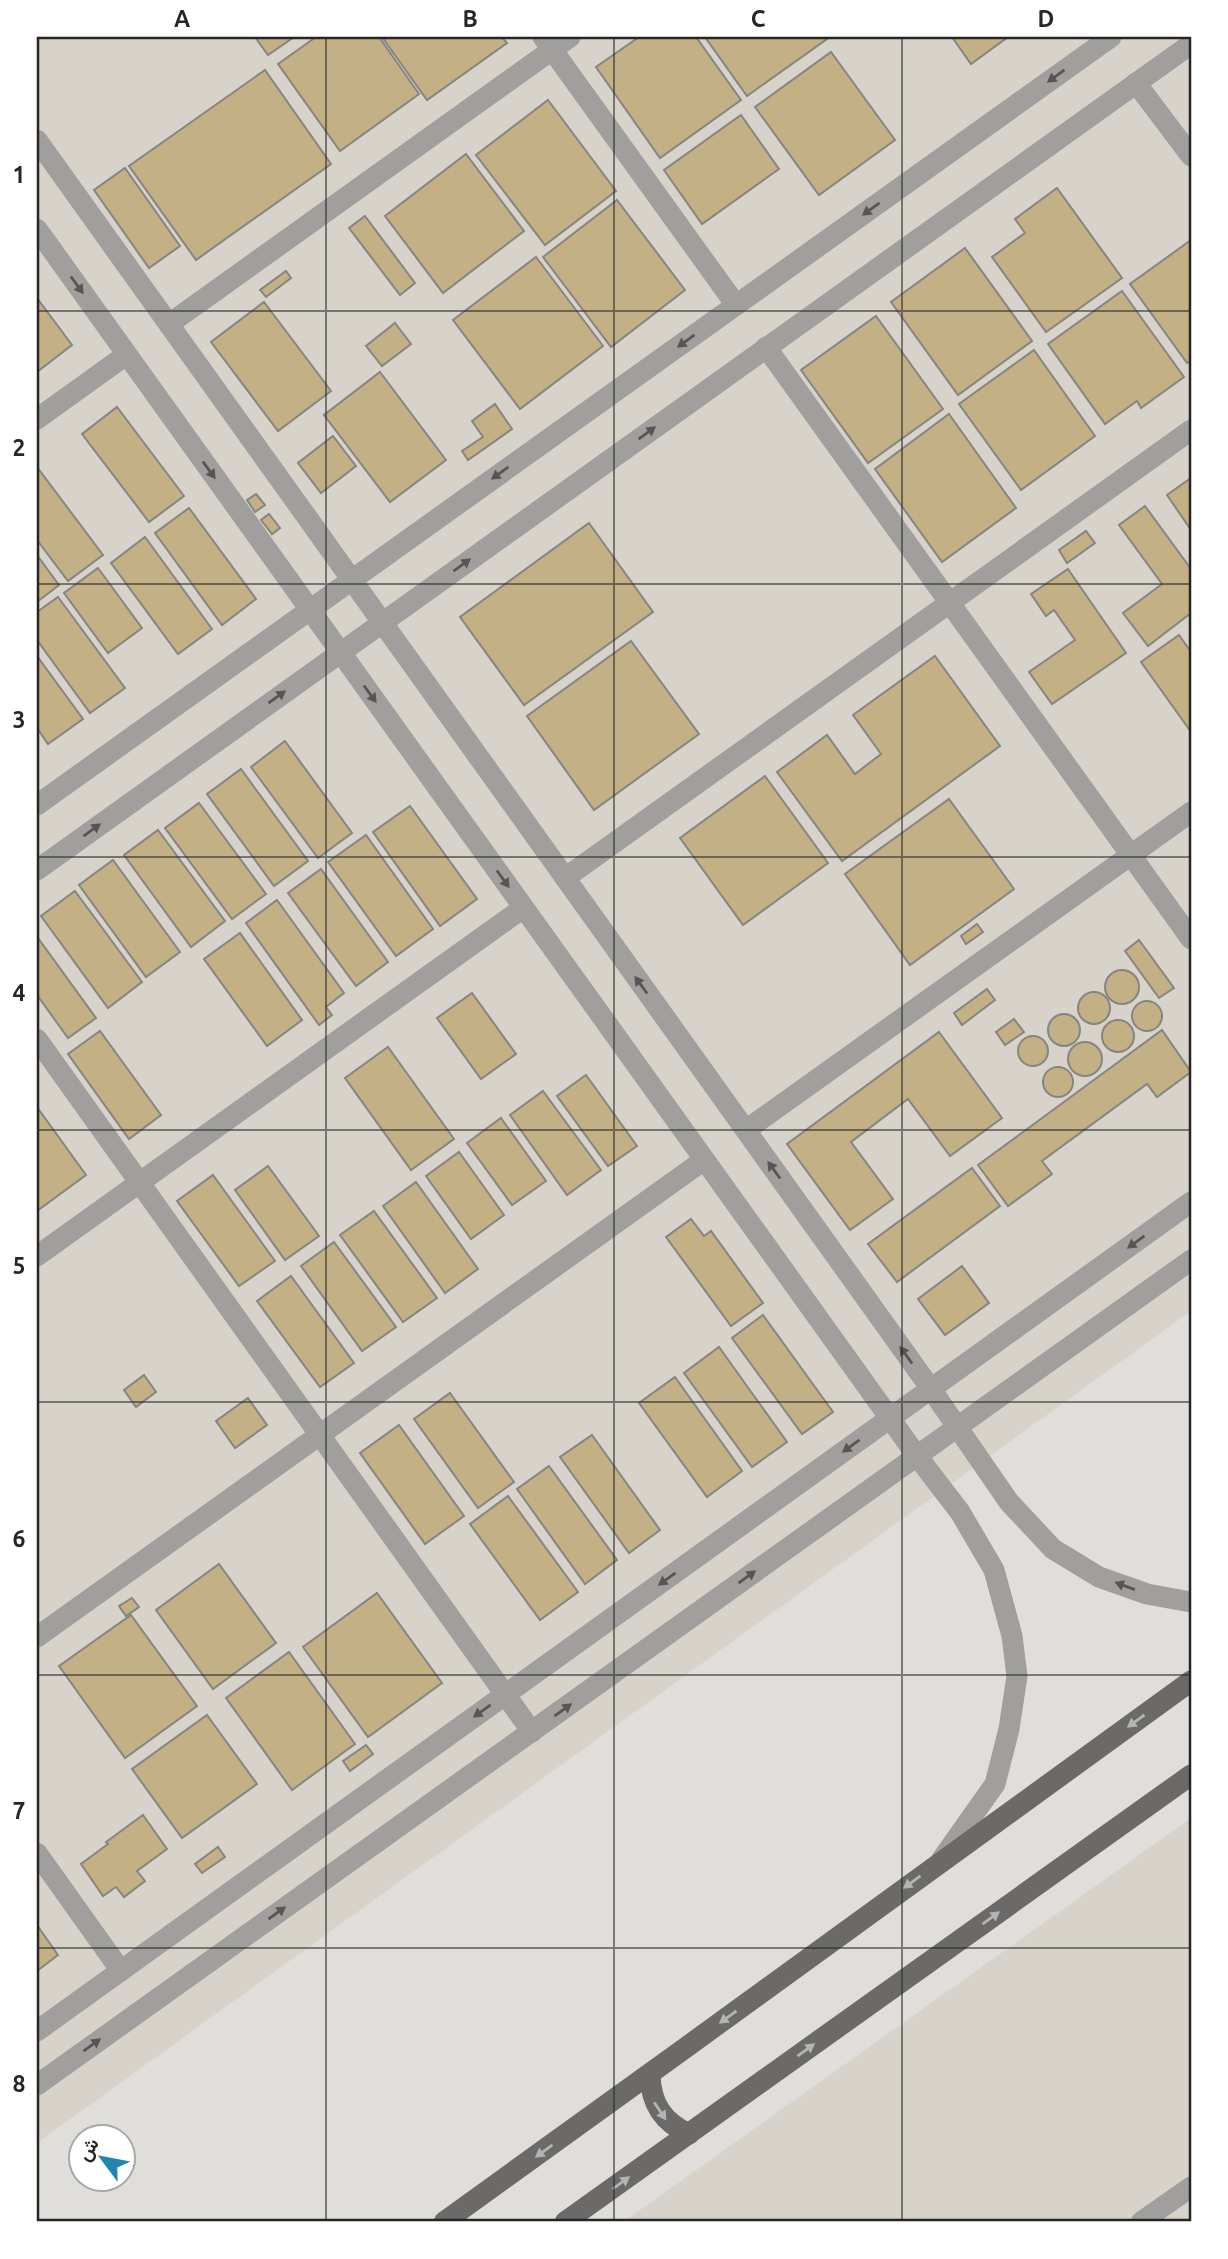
<svg xmlns="http://www.w3.org/2000/svg" width="1228" height="2259" viewBox="0 0 1228 2259" font-family="Ubuntu,Vazirmatn,sans-serif">
	<rect width="100%" height="100%" fill="#e0dedb"/>
	<g fill="#d8d3ca">
		<path d="M37,37H1191V1311L37,2143Z"/>
		<path d="M1191,1818V2222H623Z"/>
	</g>
	<g fill="#c4b085" stroke="#868582" stroke-width="2">
		<path d="M255,37H294L268,55Z"/>
		<path d="M316,37H379L419,94L340,151L278,64Z"/>
		<path d="M382,37H502L507,43L427,100Z"/>
		<path d="M639,37H696L741,100L660,158L596,67Z"/>
		<path d="M705,37H825L827,39L747,96Z"/>
		<path d="M952,37H1008L971,64Z"/>
		<path d="M831,52L895,140L819,195L755,107Z"/>
		<path d="M265,70L331,164L196,260L129,166Z"/>
		<path d="M548,100L616,191L545,245L476,155Z"/>
		<path d="M741,115L779,169L702,224L664,170Z"/>
		<path d="M466,154L524,231L443,293L385,216Z"/>
		<path d="M125,168L180,246L149,268L94,190Z"/>
		<path d="M1057,188L1122,278L1046,332L992,257L1025,233L1015,219Z"/>
		<path d="M617,200L685,290L611,347L543,257Z"/>
		<path d="M365,216L415,283L400,295L349,228Z"/>
		<path d="M1191,240V361L1187,363L1130,284Z"/>
		<path d="M965,248L1032,341L958,395L891,302Z"/>
		<path d="M536,257L603,346L520,409L453,320Z"/>
		<path d="M286,271L291,278L266,297L260,290Z"/>
		<path d="M1122,291L1184,377L1141,408L1137,401L1105,424L1048,344Z"/>
		<path d="M37,298L72,345L37,372Z"/>
		<path d="M264,302L331,391L278,431L211,342Z"/>
		<path d="M876,316L943,409L868,463L801,370Z"/>
		<path d="M395,323L411,344L382,366L366,346Z"/>
		<path d="M1034,350L1095,436L1021,490L959,404Z"/>
		<path d="M380,372L446,460L390,502L324,415Z"/>
		<path d="M495,404L512,429L468,460L462,451L483,437L472,421Z"/>
		<path d="M117,407L184,496L149,522L82,434Z"/>
		<path d="M949,414L1016,508L942,562L875,469Z"/>
		<path d="M333,436L356,466L321,493L298,463Z"/>
		<path d="M37,467L103,555L68,581L37,540Z"/>
		<path d="M1191,478V530L1167,495Z"/>
		<path d="M256,494L265,505L255,512L247,500Z"/>
		<path d="M1145,506L1191,569V613L1148,646L1123,613L1162,584L1119,525Z"/>
		<path d="M189,508L256,599L222,625L155,533Z"/>
		<path d="M269,514L280,528L272,534L261,520Z"/>
		<path d="M589,523L653,612L524,705L460,617Z"/>
		<path d="M1086,531L1095,543L1067,563L1059,550Z"/>
		<path d="M145,537L212,629L178,654L111,563Z"/>
		<path d="M37,555L59,585L37,602Z"/>
		<path d="M98,568L142,628L108,653L64,593Z"/>
		<path d="M1068,569L1126,653L1052,704L1029,672L1075,640L1054,610L1046,616L1031,594Z"/>
		<path d="M58,597L125,688L90,713L37,640V612Z"/>
		<path d="M1179,635L1191,652V732L1141,662Z"/>
		<path d="M631,641L699,734L594,810L527,716Z"/>
		<path d="M37,656L83,719L48,744L37,728Z"/>
		<path d="M935,656L1000,746L842,861L777,772L827,735L855,774L881,754L853,715Z"/>
		<path d="M285,741L352,833L318,858L251,767Z"/>
		<path d="M241,769L308,861L274,886L207,794Z"/>
		<path d="M765,776L828,863L743,925L680,838Z"/>
		<path d="M949,799L1014,889L910,965L845,874Z"/>
		<path d="M199,803L266,894L232,919L165,828Z"/>
		<path d="M410,806L477,899L440,926L373,832Z"/>
		<path d="M158,830L225,921L191,947L124,855Z"/>
		<path d="M366,835L433,929L396,956L328,862Z"/>
		<path d="M113,860L180,952L146,977L79,885Z"/>
		<path d="M321,869L388,962L356,986L288,893Z"/>
		<path d="M75,891L142,982L108,1008L41,916Z"/>
		<path d="M277,900L344,993L326,1007L332,1015L319,1025L246,923Z"/>
		<path d="M977,924L983,932L966,944L961,936Z"/>
		<path d="M240,933L302,1020L267,1046L204,959Z"/>
		<path d="M38,938L96,1018L68,1038L37,995Z"/>
		<path d="M1139,940L1174,988L1159,998L1125,951Z"/>
		<circle cx="1122" cy="987" r="17"/>
		<path d="M987,989L995,1000L962,1025L954,1013Z"/>
		<circle cx="1094" cy="1008" r="16"/>
		<path d="M472,993L516,1054L481,1079L437,1018Z"/>
		<circle cx="1147" cy="1016" r="15"/>
		<circle cx="1064" cy="1030" r="16"/>
		<path d="M1014,1019L1024,1032L1005,1045L996,1032Z"/>
		<circle cx="1118" cy="1036" r="16"/>
		<path d="M1162,1030L1191,1072L1157,1097L1147,1084L1042,1161L1052,1174L1008,1206L978,1165Z"/>
		<path d="M100,1031L161,1115L129,1139L68,1054Z"/>
		<path d="M939,1032L1002,1118L950,1156L908,1099L851,1142L893,1199L850,1230L787,1144Z"/>
		<circle cx="1033" cy="1051" r="15"/>
		<circle cx="1085" cy="1059" r="17"/>
		<path d="M388,1047L454,1139L411,1170L345,1078Z"/>
		<circle cx="1058" cy="1082" r="15"/>
		<path d="M586,1075L637,1146L608,1166L557,1096Z"/>
		<path d="M543,1091L601,1170L567,1195L510,1115Z"/>
		<path d="M37,1107L86,1175L37,1211Z"/>
		<path d="M501,1118L546,1181L512,1205L467,1143Z"/>
		<path d="M459,1152L504,1215L471,1239L426,1176Z"/>
		<path d="M268,1166L319,1236L285,1260L235,1190Z"/>
		<path d="M972,1168L1000,1206L897,1282L868,1244Z"/>
		<path d="M213,1175L275,1261L239,1286L177,1201Z"/>
		<path d="M416,1182L478,1269L445,1293L383,1206Z"/>
		<path d="M374,1211L437,1298L403,1322L340,1235Z"/>
		<path d="M691,1219L704,1236L711,1231L763,1303L731,1326L666,1237Z"/>
		<path d="M334,1242L396,1327L362,1351L301,1266Z"/>
		<path d="M962,1266L989,1303L945,1335L918,1299Z"/>
		<path d="M291,1276L354,1363L320,1387L257,1301Z"/>
		<path d="M763,1315L833,1412L802,1434L732,1338Z"/>
		<path d="M719,1347L787,1442L752,1467L684,1373Z"/>
		<path d="M144,1375L156,1392L136,1407L124,1390Z"/>
		<path d="M675,1377L742,1471L707,1497L639,1403Z"/>
		<path d="M450,1393L514,1482L478,1508L414,1419Z"/>
		<path d="M248,1398L267,1425L235,1448L216,1421Z"/>
		<path d="M399,1425L464,1516L425,1544L360,1453Z"/>
		<path d="M592,1435L660,1530L629,1553L560,1457Z"/>
		<path d="M549,1466L617,1560L585,1584L517,1489Z"/>
		<path d="M508,1496L578,1592L540,1620L470,1524Z"/>
		<path d="M219,1564L276,1643L213,1689L156,1610Z"/>
		<path d="M377,1593L442,1683L368,1737L303,1647Z"/>
		<path d="M132,1598L139,1607L126,1616L119,1606Z"/>
		<path d="M131,1615L197,1706L125,1758L59,1666Z"/>
		<path d="M289,1652L355,1744L292,1790L226,1698Z"/>
		<path d="M207,1715L257,1784L182,1838L132,1769Z"/>
		<path d="M366,1745L373,1754L350,1771L343,1761Z"/>
		<path d="M143,1815L167,1849L137,1871L145,1881L124,1897L116,1887L103,1896L81,1864L108,1844L106,1842Z"/>
		<path d="M218,1847L225,1857L202,1873L195,1864Z"/>
		<path d="M37,1925L58,1955L37,1971Z"/>
	</g>
	<g fill="none" stroke-linecap="round" stroke-linejoin="round">
		<g stroke="#a09f9e" stroke-width="21">
			<path d="M543,37L736,305"/>
			<path d="M1136,83L1191,156"/>
			<path d="M37,140L931,1389L1009,1502L1053,1549L1099,1577L1147,1594L1191,1602"/>
			<path d="M37,229L917,1456L960,1512L994,1570L1012,1636L1017,1676L1009,1729L995,1784L942,1859"/>
			<path d="M169,324L570,37"/>
			<path d="M766,347L1191,939"/>
			<path d="M37,419L126,355"/>
			<path d="M37,805L1111,37"/>
			<path d="M37,870L1191,44"/>
			<path d="M565,878L1191,430"/>
			<path d="M37,1039L532,1732"/>
			<path d="M746,1130L1191,812"/>
			<path d="M37,1256L523,908"/>
			<path d="M37,1637L704,1160"/>
			<path d="M37,1853L121,1971"/>
			<path d="M37,2031L1191,1202"/>
			<path d="M37,2085L1191,1260"/>
			<path d="M1141,2222L1191,2187"/>
		</g>
		<g stroke="#6b6a68" stroke-width="21">
			<path d="M650,2075C651,2104 663,2122 689,2134"/>
			<path d="M444,2222C694,2043 942,1860 1191,1681"/>
			<path d="M565,2222L1191,1775"/>
		</g>
	</g>
	<defs><path id="oneway-solid" d="M-6-.8H1V-3.2L6.5 0L1 3.2V.8H-6Z" transform="scale(1.75)"/></defs>
	<g fill="#575655">
		<use href="#oneway-solid" transform="translate(1056 76) rotate(144)"/>
		<use href="#oneway-solid" transform="translate(871 209) rotate(144)"/>
		<use href="#oneway-solid" transform="translate(77 285) rotate(54)"/>
		<use href="#oneway-solid" transform="translate(686 341) rotate(144)"/>
		<use href="#oneway-solid" transform="translate(647 433) rotate(-36)"/>
		<use href="#oneway-solid" transform="translate(209 470) rotate(54)"/>
		<use href="#oneway-solid" transform="translate(500 473) rotate(144)"/>
		<use href="#oneway-solid" transform="translate(462 565) rotate(-36)"/>
		<use href="#oneway-solid" transform="translate(370 694) rotate(54)"/>
		<use href="#oneway-solid" transform="translate(277 697) rotate(-36)"/>
		<use href="#oneway-solid" transform="translate(92 830) rotate(-36)"/>
		<use href="#oneway-solid" transform="translate(503 879) rotate(54)"/>
		<use href="#oneway-solid" transform="translate(641 985) rotate(-126)"/>
		<use href="#oneway-solid" transform="translate(774 1170) rotate(-126)"/>
		<use href="#oneway-solid" transform="translate(1136 1242) rotate(144)"/>
		<use href="#oneway-solid" transform="translate(906 1355) rotate(-126)"/>
		<use href="#oneway-solid" transform="translate(851 1446) rotate(144)"/>
		<use href="#oneway-solid" transform="translate(747 1577) rotate(-36)"/>
		<use href="#oneway-solid" transform="translate(667 1579) rotate(144)"/>
		<use href="#oneway-solid" transform="translate(1125 1586) rotate(-160)"/>
		<use href="#oneway-solid" transform="translate(563 1710) rotate(-36)"/>
		<use href="#oneway-solid" transform="translate(482 1711) rotate(144)"/>
		<use href="#oneway-solid" transform="translate(277 1913) rotate(-36)"/>
		<use href="#oneway-solid" transform="translate(92 2045) rotate(-36)"/>
	</g>
	<g fill="#b5b4b4">
		<use href="#oneway-solid" transform="translate(1136 1721) rotate(144)"/>
		<use href="#oneway-solid" transform="translate(912 1882) rotate(144)"/>
		<use href="#oneway-solid" transform="translate(991 1918) rotate(-36)"/>
		<use href="#oneway-solid" transform="translate(728 2017) rotate(144)"/>
		<use href="#oneway-solid" transform="translate(806 2050) rotate(-36)"/>
		<use href="#oneway-solid" transform="translate(660 2111) rotate(56)"/>
		<use href="#oneway-solid" transform="translate(544 2151) rotate(144)"/>
		<use href="#oneway-solid" transform="translate(621 2183) rotate(-36)"/>
	</g>
	<path fill="none" stroke="#272625" stroke-width="2" stroke-opacity="0.55" d="M326,37V2222M614,37V2222M902,37V2222M37,311H1191M37,584H1191M37,857H1191M37,1130H1191M37,1402H1191M37,1675H1191M37,1948H1191"/>
	<rect width="1228" height="2259" fill="none" stroke="#ffffff" stroke-width="77"/>
	<g transform="translate(102 2158) rotate(302)"><circle r="33" fill="#ffffff" stroke="#a9a8a8" stroke-width="2"/>
	<path d="M0-5L12 26L0 18L-12 26Z" fill="#2086af"/>
	<text y="-10" font-size="19" font-weight="bold" text-anchor="middle" fill="#272625">ش</text>
	</g>
	<rect x="38" y="38" width="1152" height="2182" fill="none" stroke="#272625" stroke-width="2.5"/>
	<g font-size="23" text-anchor="middle" font-weight="bold" fill="#272625">
		<text x="182" y="27">A</text>
		<text x="470" y="27">B</text>
		<text x="758" y="27">C</text>
		<text x="1046" y="27">D</text>
		<text x="19" y="183">1</text>
		<text x="19" y="456">2</text>
		<text x="19" y="728">3</text>
		<text x="19" y="1001">4</text>
		<text x="19" y="1274">5</text>
		<text x="19" y="1547">6</text>
		<text x="19" y="1819">7</text>
		<text x="19" y="2092">8</text>
	</g>
</svg>
